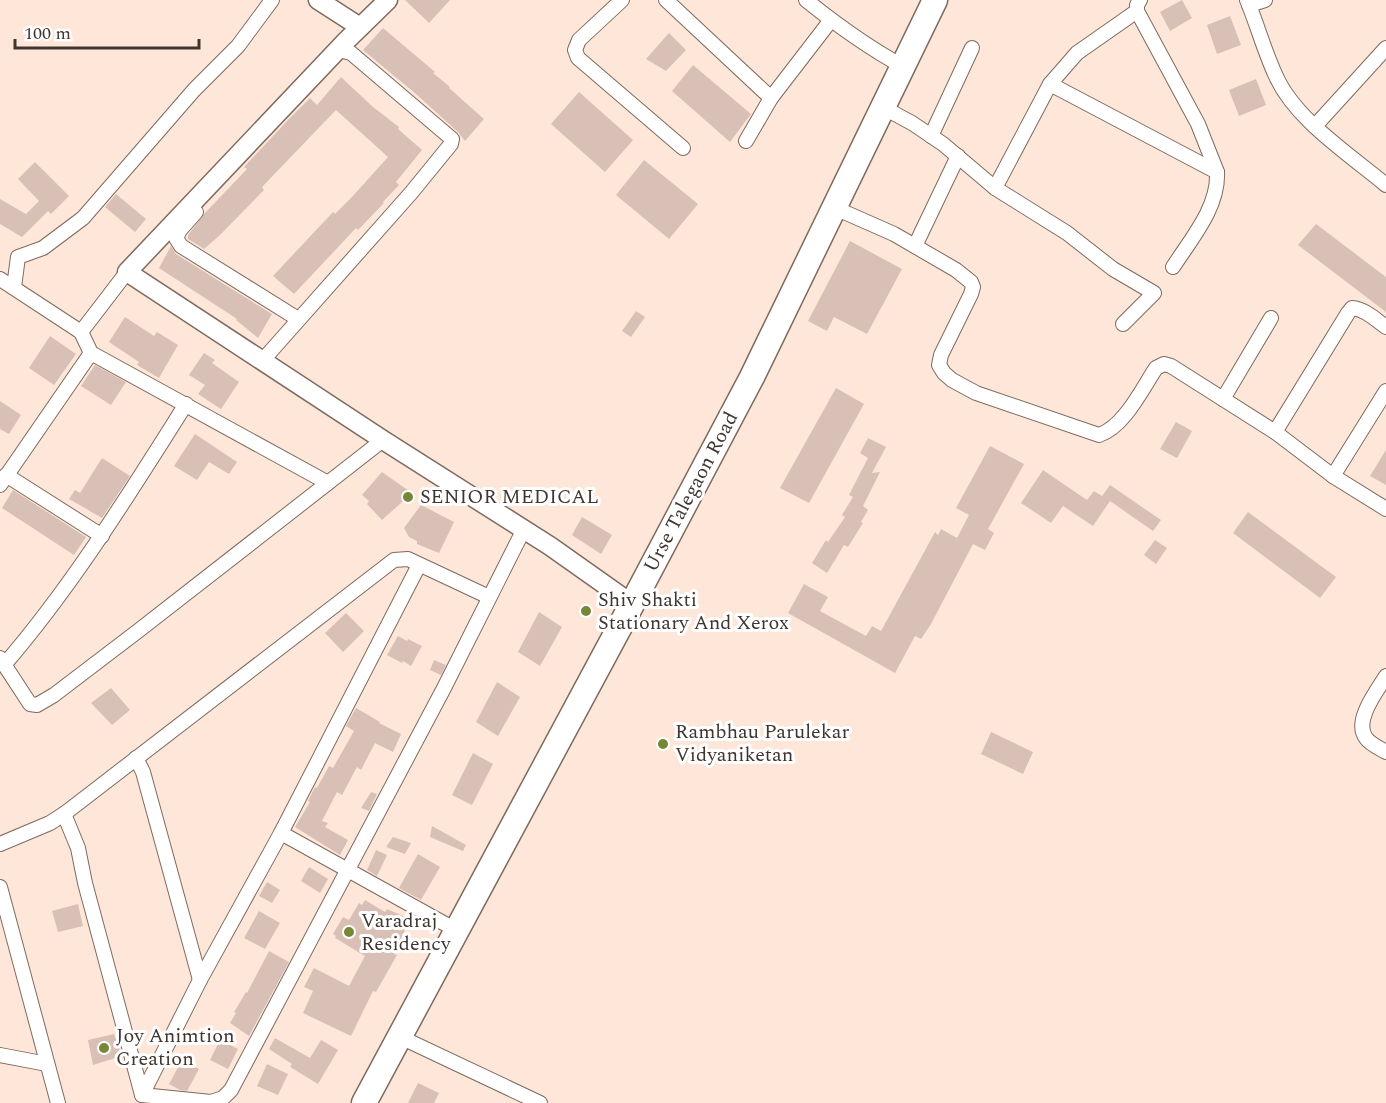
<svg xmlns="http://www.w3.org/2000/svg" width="1386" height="1103" viewBox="0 0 1386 1103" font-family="Spectral,serif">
	<rect width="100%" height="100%" fill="#fee7d9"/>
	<g fill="#d9c0b7">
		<path d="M405,0H450L429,23Z"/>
		<path d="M1182,0L1192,18L1170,31L1160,12Z"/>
		<path d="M1230,16L1241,45L1217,54L1207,25Z"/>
		<path d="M383,28L435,72L433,73L450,87L449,88L484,119L465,141L458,132L416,94L363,50Z"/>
		<path d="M669,33L686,50L666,71L646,59Z"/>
		<path d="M693,65L751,114L730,142L672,91Z"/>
		<path d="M341,77L373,107L399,127L398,129L422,150L396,182L399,185L383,202L384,203L358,230L356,228L294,294L273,276L333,212L335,214L351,198L388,157L336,110L262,187L264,190L219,236L204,249L188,239V235L205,213L247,169L244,167L289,119L310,98L317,105Z"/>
		<path d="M1256,79L1266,105L1239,116L1229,90Z"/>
		<path d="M579,92L633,140L605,172L551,124Z"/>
		<path d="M644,160L698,204L669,239L616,195Z"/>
		<path d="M35,162L69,196L51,214L48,211L22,237L0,224V199L26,214L39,201L18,179Z"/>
		<path d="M116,194L146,219L135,232L105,207Z"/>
		<path d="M1316,224L1386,277V312L1298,245Z"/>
		<path d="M850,241L902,269L867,334L834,317L827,331L808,321Z"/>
		<path d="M171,246L176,254L272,314L258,338L236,320L237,319L159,268Z"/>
		<path d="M636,311L645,317L631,337L622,331Z"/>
		<path d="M125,317L154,336L157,332L178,345L159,378L137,365L139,362L109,342Z"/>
		<path d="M50,336L76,354L54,385L29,368Z"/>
		<path d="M204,353L215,360L212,363L239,382L221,409L198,394L205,385L189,375Z"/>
		<path d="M95,365L126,382L111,405L81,386Z"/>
		<path d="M836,388L864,404L809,503L780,488Z"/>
		<path d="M0,401L21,415L9,434L0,429Z"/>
		<path d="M1176,422L1192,431L1177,458L1160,449Z"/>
		<path d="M195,434L237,462L229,474L209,462L197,480L174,466Z"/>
		<path d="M868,438L886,447L872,473L880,472L863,506L868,510L861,522L863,523L848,547L844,545L827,573L812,563L826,540L828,542L845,517L842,515L853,497L849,495L868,458L860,453Z"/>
		<path d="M990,446L1024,464L988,529L994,533L985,550L973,544L931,624L921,639L915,636L895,673L788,613L804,584L828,597L820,611L866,636L872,626L881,631L935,532L938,535L941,529L957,538L969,515L956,508Z"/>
		<path d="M1386,450V485L1370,476Z"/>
		<path d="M102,458L130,476L102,518L69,499L75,490L80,493Z"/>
		<path d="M1043,470L1087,500L1094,491L1102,496L1110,485L1161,520L1153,531L1110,501L1093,526L1063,506L1051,523L1021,503Z"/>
		<path d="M382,472L412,493L382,520L367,504L369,501L362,495Z"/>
		<path d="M13,490L86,537L74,555L2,508Z"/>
		<path d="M421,505L454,522L439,553L417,544V541L409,537L404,528Z"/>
		<path d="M1248,512L1336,577L1320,598L1233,533Z"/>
		<path d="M582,517L612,535L601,554L572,535Z"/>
		<path d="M1155,540L1167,548L1156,564L1144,555Z"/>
		<path d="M539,612L562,627L540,666L518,652Z"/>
		<path d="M346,613L364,631L343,652L325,633Z"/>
		<path d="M398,636L407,641L408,639L422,646L411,666L403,661L402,663L387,655Z"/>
		<path d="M434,660L446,665L441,675L430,670Z"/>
		<path d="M497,682L520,697L498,736L476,722Z"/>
		<path d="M111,688L130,710L112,725L91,703Z"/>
		<path d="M356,708L380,722L379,723L401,734L393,752L375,743L361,770L357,767L342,795L337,792L322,821L328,823L325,827L348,840L340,855L295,827L310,802L308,801L315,787L317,788L329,766L333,768L354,731L346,726Z"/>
		<path d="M991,732L1033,752L1023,774L981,754Z"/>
		<path d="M473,753L493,764L472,805L452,795Z"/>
		<path d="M371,792L377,794L369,811L361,808Z"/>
		<path d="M432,826L466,845L463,851L430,837Z"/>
		<path d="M393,837L411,843L405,854L386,847Z"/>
		<path d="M376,850L387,855L377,876L367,870Z"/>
		<path d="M418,854L440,867L421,900L399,888Z"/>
		<path d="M309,867L328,879L320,893L301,881Z"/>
		<path d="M267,882L280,890L272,903L259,896Z"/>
		<path d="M365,900L385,912L387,909L410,919L394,954L397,955L376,992L373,991L351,1036L303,1013L313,991L304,987L314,968L349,986L365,956L335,938L336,936L333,934L343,917L349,920L359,903L362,905Z"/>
		<path d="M78,904L83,926L58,932L52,911Z"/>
		<path d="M259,911L280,923L265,949L244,938Z"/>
		<path d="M269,951L289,962L249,1036L230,1023L236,1013L234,1012L246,992L247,993Z"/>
		<path d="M114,1034L122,1056L93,1065L88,1040Z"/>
		<path d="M275,1038L310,1058L321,1040L338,1050L318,1084L290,1067L292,1064L269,1049Z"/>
		<path d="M220,1040L238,1049L228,1069L210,1060Z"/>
		<path d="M182,1060L199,1069L187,1091L180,1090L169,1084Z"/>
		<path d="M267,1064L288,1074L278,1095L257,1086Z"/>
		<path d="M418,1083L439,1093L434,1103H408Z"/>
	</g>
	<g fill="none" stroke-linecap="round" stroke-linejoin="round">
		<defs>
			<g id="minor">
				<path d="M622,0L579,40L575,50L578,58L683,148"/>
				<path d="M666,0L771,98"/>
				<path d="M806,0C837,25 869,48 904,67"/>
				<path d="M1140,0L1137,5V11L1198,124L1217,172C1219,207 1191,239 1173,267"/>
				<path d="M1247,0C1257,24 1264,50 1275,74C1294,119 1349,154 1386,185"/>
				<path d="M1249,5L1265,0"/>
				<path d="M1050,84L1217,172"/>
				<path d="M884,108L912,123L943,144L995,188L1067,233L1113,269L1154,293L1123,324"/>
				<path d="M1315,126L1386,48"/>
				<path d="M931,136L972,48"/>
				<path d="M746,141L771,98L831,20"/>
				<path d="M995,188L1050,84L1077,53L1137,11"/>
				<path d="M835,208L894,234L956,270L971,282L973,287L971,294L941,355L939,365L944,373L952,380L976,393L1099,435C1124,427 1142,389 1156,368L1164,364L1171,366L1275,432L1333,476L1386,509"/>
				<path d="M196,212L180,230L176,238L181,246L298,319"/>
				<path d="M915,246L958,156"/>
				<path d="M0,279L81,332L91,353L328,483"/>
				<path d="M14,287L18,257L43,248L83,218L194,90L238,46L272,0"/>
				<path d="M81,332L127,272"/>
				<path d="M263,360L411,193L451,144L452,139L445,133L351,53L338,50"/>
				<path d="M1223,399L1271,318"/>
				<path d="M1275,432L1348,313L1352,308C1365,309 1376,320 1386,327"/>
				<path d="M6,475L102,536"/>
				<path d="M1333,476L1386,391"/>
				<path d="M0,485L91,353"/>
				<path d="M0,658L30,704L37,705L54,695L138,631L383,440"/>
				<path d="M4,665C73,585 129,494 186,404"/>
				<path d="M1386,676C1377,691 1353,721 1366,738C1370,744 1379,748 1386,752"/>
				<path d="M136,758L143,772L200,980"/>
				<path d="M64,814L78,848L85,883L142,1095L211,1102L223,1098L231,1090L444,688L524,529"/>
				<path d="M281,833L456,930"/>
				<path d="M0,844L50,823L64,814L394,560L408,559L489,597"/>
				<path d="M0,887L58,1103"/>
				<path d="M398,1036L540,1103"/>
				<path d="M0,1055L47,1064"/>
				<path d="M142,1095L200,980L281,833L419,565"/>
			</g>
			<g id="tertiary">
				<path d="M318,0L360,27"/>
				<path d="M388,0L346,41L127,272L383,440L550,546L632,604"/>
			</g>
			<path id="trunk" d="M364,1103L632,604L752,377L935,0"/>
		</defs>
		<use href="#minor" stroke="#7e6a5e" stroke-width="16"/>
		<use href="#tertiary" stroke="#7e6a5e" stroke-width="21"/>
		<use href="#trunk" stroke="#7e6a5e" stroke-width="27"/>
		<use href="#minor" stroke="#fff" stroke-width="14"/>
		<use href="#tertiary" stroke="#fff" stroke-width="18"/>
		<use href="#trunk" stroke="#fff" stroke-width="24"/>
	</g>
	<g fill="#768838" stroke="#fff" stroke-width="2">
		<circle cx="408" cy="497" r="6"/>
		<circle cx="586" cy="611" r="6"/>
		<circle cx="663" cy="744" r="6"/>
		<circle cx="349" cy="932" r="6"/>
		<circle cx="104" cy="1048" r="6"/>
	</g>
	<g text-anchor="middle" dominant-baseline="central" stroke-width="6" stroke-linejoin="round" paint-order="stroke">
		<g font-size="20" fill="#3f3631" stroke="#fff">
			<text transform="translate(691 492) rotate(-62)">Urse Talegaon Road</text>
		</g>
		<g font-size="20" fill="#3f3631" stroke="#fff" text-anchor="start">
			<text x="420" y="497">SENIOR MEDICAL</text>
			<text x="598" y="600">Shiv Shakti<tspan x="598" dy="23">Stationary And Xerox</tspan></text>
			<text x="675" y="732">Rambhau Parulekar<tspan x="675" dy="23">Vidyaniketan</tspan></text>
			<text x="361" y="921">Varadraj<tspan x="361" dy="23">Residency</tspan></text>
			<text x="116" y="1036">Joy Animtion<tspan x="116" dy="23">Creation</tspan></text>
		</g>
	</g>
	<path d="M15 39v9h184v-9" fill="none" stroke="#3f3631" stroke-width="3"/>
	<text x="24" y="39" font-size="18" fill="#3f3631" stroke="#ffffff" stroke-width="4.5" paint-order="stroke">100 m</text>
</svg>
